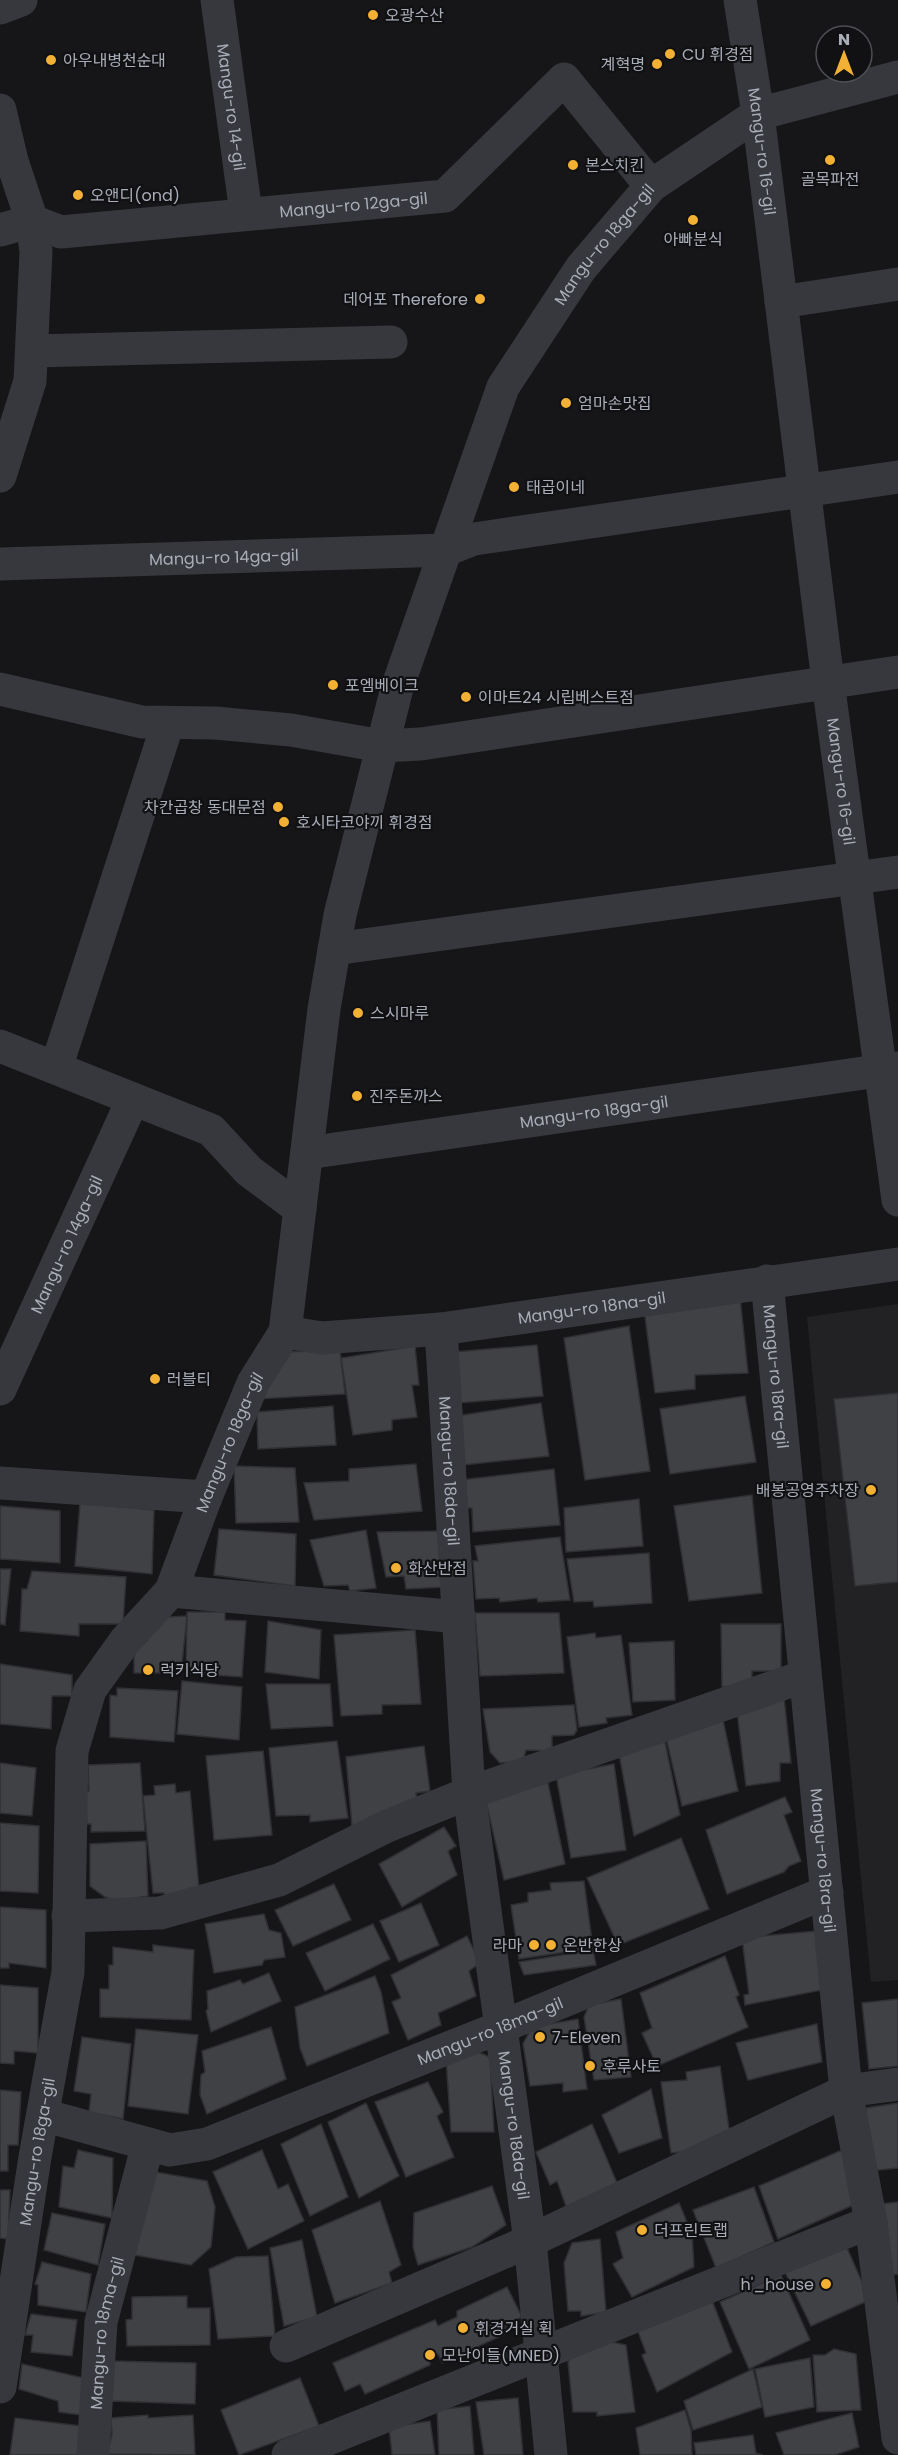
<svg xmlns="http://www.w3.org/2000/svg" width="898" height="2455" viewBox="0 0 898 2455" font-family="Poppins,'Noto Sans KR',sans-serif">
	<rect width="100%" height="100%" fill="#161618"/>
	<path fill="#222225" d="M898,1304V1980L871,1982L807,1317Z"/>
	<g fill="#404145" stroke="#303034" stroke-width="1.5">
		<path d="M740,1297L748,1373L695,1375V1389L655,1393L644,1309Z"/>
		<path d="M629,1326L650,1471L585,1480L564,1338Z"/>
		<path d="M537,1345L543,1396L458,1403L453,1352Z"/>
		<path d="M415,1346L419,1385H412L417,1417L392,1420V1430L353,1435L341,1358Z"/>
		<path d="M340,1350L345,1394L257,1399L282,1352Z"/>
		<path d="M898,1393V1582L855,1586L834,1399Z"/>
		<path d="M745,1396L756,1462L670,1474L660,1409Z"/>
		<path d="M541,1403L549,1456L463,1465L457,1416Z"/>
		<path d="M333,1406L336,1445L258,1449L257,1412Z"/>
		<path d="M416,1464L422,1511L314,1520L304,1483L349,1481V1469Z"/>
		<path d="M234,1466L295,1468L299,1522L236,1523Z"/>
		<path d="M554,1469L560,1525L473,1532L472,1508H465L461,1480Z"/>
		<path d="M752,1495L762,1593L689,1601L674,1506Z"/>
		<path d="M639,1499L643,1546L566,1552L564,1508Z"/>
		<path d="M80,1503L154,1510L152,1574L75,1566Z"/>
		<path d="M0,1506L60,1511V1563L0,1559Z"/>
		<path d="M219,1529L296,1534L295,1586L214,1575Z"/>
		<path d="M366,1530L376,1588L350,1591L348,1585L324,1586L310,1540Z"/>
		<path d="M440,1531L445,1587L406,1589L404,1576L386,1577L377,1532Z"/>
		<path d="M560,1537L570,1600L538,1602L537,1598L500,1602L499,1598L476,1599L473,1561H478L475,1546Z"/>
		<path d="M649,1553L652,1603L594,1607L593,1601L574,1602L567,1559Z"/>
		<path d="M0,1569H11L5,1625L0,1624Z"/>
		<path d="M32,1571L126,1577L123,1624H79V1636L20,1631L22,1589H27Z"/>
		<path d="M187,1612H225V1620L246,1621L242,1677L186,1673Z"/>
		<path d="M475,1613H559L564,1673L480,1676Z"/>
		<path d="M187,1616L181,1673H134V1654L168,1617Z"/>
		<path d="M268,1621L321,1630L319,1679L265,1672Z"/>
		<path d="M721,1624H781V1671H752V1684L722,1687Z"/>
		<path d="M415,1630L421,1704L382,1705V1714L341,1716L334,1635Z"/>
		<path d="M595,1633L596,1638L621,1635L632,1715L606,1718L607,1723L579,1727L567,1637Z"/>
		<path d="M674,1641L675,1700L633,1702L629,1643Z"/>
		<path d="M0,1664L72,1675V1696H52L51,1729L0,1724Z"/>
		<path d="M182,1681L242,1687L239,1740L177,1734Z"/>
		<path d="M266,1684H330L333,1726L271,1729Z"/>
		<path d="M117,1688L178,1691L174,1742L110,1737V1695L117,1696Z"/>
		<path d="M784,1697L791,1763H780V1781L746,1786L736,1703Z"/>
		<path d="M574,1705L577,1730L574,1735L552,1736V1751L526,1750L523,1761L500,1763L490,1752L483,1709Z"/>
		<path d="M722,1715L738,1791L682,1806L665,1733Z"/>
		<path d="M337,1741L348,1818L310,1822V1815L276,1816L269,1748Z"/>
		<path d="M665,1742L680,1815L634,1836L618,1748Z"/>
		<path d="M424,1746L430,1791L416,1793L418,1806L352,1826L346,1757Z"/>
		<path d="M263,1751L272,1835L214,1840L206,1756Z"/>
		<path d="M0,1763L36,1768L32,1816L0,1813Z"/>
		<path d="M140,1763L145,1831L91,1832V1824H87L85,1791H89L88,1765Z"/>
		<path d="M614,1764L626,1850L571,1858L556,1775Z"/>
		<path d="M548,1783L565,1864L504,1880L485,1797Z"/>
		<path d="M175,1784L176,1793L190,1791L199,1889L165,1901L164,1893H153L143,1796L155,1795L154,1786Z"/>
		<path d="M785,1797L792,1812L784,1815L801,1861L789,1866L784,1872L727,1894L706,1830Z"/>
		<path d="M0,1823L39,1826L38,1893L0,1891Z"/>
		<path d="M444,1827L456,1846L448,1851L457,1875L402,1907L379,1864Z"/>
		<path d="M681,1838L709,1909L618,1945L587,1878Z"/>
		<path d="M146,1841L148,1896L116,1901L105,1897L90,1886V1844Z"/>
		<path d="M584,1881L593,1948L519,1959L511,1905L528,1902V1893L551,1890L550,1883Z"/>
		<path d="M334,1884L351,1920L293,1946L275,1910Z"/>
		<path d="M421,1903L439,1945L399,1962L380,1921Z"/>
		<path d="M0,1907L46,1910V1968L9,1963V1968H0Z"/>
		<path d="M264,1914L269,1930L281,1933L285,1957L264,1960L262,1965L214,1973L205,1924Z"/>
		<path d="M373,1924L390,1959L325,1991L306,1953Z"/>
		<path d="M816,1931L822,1990L745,2005L744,1995L749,1994L742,1938Z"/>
		<path d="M467,1936L480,1963L469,1971L476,1996L438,2013L441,2025L408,2040L392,2002L401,1998L391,1975Z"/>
		<path d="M153,1945L194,1950L191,2020L100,2017V1989H109V1965H113V1947L153,1952Z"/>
		<path d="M593,1950L596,1965L524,1975L519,1962Z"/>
		<path d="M725,1956L739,1995L736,1997L748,2027L657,2066L642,2033L652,2028L640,1993Z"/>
		<path d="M269,1973L281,2001L211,2032L206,2011L208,2009L207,1991L240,1980L243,1984Z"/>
		<path d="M375,1976L381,1992L389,2033L307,2066L300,2048L295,2007Z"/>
		<path d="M0,1985L38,1988V2053L14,2051V2064L0,2063Z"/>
		<path d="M621,1999L631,2077L594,2080L584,2017L589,2005Z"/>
		<path d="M898,1999V2066L869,2069L862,2003Z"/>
		<path d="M578,2019L587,2089L563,2092V2083L530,2086L523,2044L532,2027Z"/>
		<path d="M817,2024L822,2062L748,2080L736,2043Z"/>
		<path d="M271,2027L286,2079L207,2114L200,2095L201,2075L205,2072L202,2051Z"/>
		<path d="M136,2029L198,2035L188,2114L128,2106Z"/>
		<path d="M82,2037L131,2044L123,2119L89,2112L91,2094L74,2091Z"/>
		<path d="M471,2049L490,2057L494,2132H451L446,2058Z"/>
		<path d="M720,2066L730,2136L714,2149L671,2153L661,2082L687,2080L686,2072Z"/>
		<path d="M428,2082L443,2112L437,2116L454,2157L406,2177L375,2102Z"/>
		<path d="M651,2089L662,2138L619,2153L602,2115Z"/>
		<path d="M0,2090L21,2092L18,2145H8V2171H0Z"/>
		<path d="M366,2103L399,2176L359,2198L328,2122Z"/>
		<path d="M898,2103V2168L870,2171L866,2108Z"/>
		<path d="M321,2124L348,2197L310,2216L281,2144Z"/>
		<path d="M592,2124L620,2190L568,2212L557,2181L550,2185L536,2152Z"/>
		<path d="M78,2150L113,2158L112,2218L59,2207L63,2166L74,2168Z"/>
		<path d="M262,2150L278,2189L288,2184L304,2221L248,2249L213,2172Z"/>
		<path d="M842,2150L862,2201L778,2239L759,2186Z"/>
		<path d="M155,2172L207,2181L215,2207L211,2247L191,2265L134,2255Z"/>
		<path d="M492,2186L506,2225L472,2247L418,2265L413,2247L414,2213Z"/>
		<path d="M754,2187L774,2242L716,2268L693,2210Z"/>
		<path d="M0,2190H10L8,2239L0,2238Z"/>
		<path d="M380,2201L401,2265L389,2272L392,2283L335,2303L312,2230Z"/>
		<path d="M898,2202V2274L889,2275L881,2204Z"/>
		<path d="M679,2203L692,2234L694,2267L632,2297L613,2264L623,2258L616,2232Z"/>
		<path d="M52,2213L105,2224L98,2265L44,2250Z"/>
		<path d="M600,2239L606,2312L581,2316V2311H568L564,2263L572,2243Z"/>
		<path d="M843,2239L862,2282L865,2302L811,2326L783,2268Z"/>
		<path d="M302,2240L317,2317L284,2326L270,2248Z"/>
		<path d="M268,2256L275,2336L218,2339L209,2269L236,2257Z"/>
		<path d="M42,2262L91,2274L86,2312L38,2305V2285L35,2284Z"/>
		<path d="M781,2275L810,2340L749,2369L720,2302Z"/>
		<path d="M507,2287L522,2317L506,2325L505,2334L442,2363L438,2354L430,2357V2365L365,2394L360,2384L345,2391L333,2363L435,2320L438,2326L457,2317V2311Z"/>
		<path d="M710,2295L732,2352L657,2392L642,2355L646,2353L636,2326Z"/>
		<path d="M187,2296V2308H210V2345L127,2346L126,2320L132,2319V2297Z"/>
		<path d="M31,2314L77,2320L72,2356L31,2352L33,2335H25Z"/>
		<path d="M603,2340L626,2345L635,2412L597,2416V2412H573L568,2362L580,2348Z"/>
		<path d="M834,2349L856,2354L861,2410L817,2412L813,2355H825Z"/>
		<path d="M810,2358L814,2407L765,2417L755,2369Z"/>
		<path d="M110,2361L196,2363L195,2404L110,2401Z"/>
		<path d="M22,2364L84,2378L81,2415L59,2412L58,2401L19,2389Z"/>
		<path d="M753,2369L762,2407L693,2430L684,2401Z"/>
		<path d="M300,2378L319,2426L239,2455L221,2410Z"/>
		<path d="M518,2398L523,2455H484L476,2402Z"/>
		<path d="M470,2406L474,2455H439L437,2410Z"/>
		<path d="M685,2410L691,2430L692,2455H640L636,2428Z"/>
		<path d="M852,2413L859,2447L835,2455H784L776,2433Z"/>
		<path d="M148,2415V2418L193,2415L195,2455L104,2454V2443H110L112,2434L111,2418Z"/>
		<path d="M15,2418L81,2426L79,2455H10Z"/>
		<path d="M430,2421L435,2455H392L389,2427Z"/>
		<path d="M753,2435L756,2453L763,2455H696L694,2443Z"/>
	</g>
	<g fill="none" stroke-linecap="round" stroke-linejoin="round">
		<g stroke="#37383d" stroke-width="33">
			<path id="s1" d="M217,0L246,213"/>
			<path id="s2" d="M740,0L758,114L828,682L898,1200"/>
			<path d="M0,8L21,0"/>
			<path d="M0,110L12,161L32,221L36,252L30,381L0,476"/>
			<path id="s3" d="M0,230L32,221L61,232L445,196L564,79L651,186"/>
			<path d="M781,302L898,284"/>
			<path d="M32,351L391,342"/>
			<path id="s4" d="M0,564L446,550L474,539L898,477"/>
			<path d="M0,689L142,722L215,723L291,730L382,746L421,744L898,672"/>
			<path d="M334,949L898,872"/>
			<path d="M0,1046L211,1130L249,1171L300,1209"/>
			<path d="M56,1068L168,723"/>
			<path id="s5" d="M307,1153L898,1068"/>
			<path id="s6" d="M767,1281L846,2091L871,2222L898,2438"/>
			<path id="s7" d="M441,1329L469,1793L530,2241L551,2455"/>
			<path id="s8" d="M285,1332L322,1338L441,1329L898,1264"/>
			<path id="s9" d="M0,1389L133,1099"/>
			<path d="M0,1483L206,1497"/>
			<path d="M171,1591L459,1617"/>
			<path d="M68,1916L160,1913L279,1880L385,1827L469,1793L805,1676"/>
			<path id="s10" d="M43,2115L170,2150L207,2144L501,2027L827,1892"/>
			<path d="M286,2346L530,2241L846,2091L898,2084"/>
			<path id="s11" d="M0,2387L35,2157L68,1972L72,1751L90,1690L125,1641L171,1591L206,1497L253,1383L285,1332L324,1009L340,915L397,688L503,387L581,268L651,186L758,114L898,77"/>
			<path id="s12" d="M93,2455L101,2322L148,2144"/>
			<path d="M288,2455L871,2222"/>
		</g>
	</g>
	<g fill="#f2b134" stroke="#111113" stroke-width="2">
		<circle cx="373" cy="15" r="6"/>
		<circle cx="670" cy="54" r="6"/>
		<circle cx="51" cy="60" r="6"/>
		<circle cx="657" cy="64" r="6"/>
		<circle cx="830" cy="160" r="6"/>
		<circle cx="573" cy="165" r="6"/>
		<circle cx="78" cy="195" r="6"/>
		<circle cx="693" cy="220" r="6"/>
		<circle cx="480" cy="299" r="6"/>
		<circle cx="566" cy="403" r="6"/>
		<circle cx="514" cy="487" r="6"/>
		<circle cx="333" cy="685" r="6"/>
		<circle cx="466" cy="697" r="6"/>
		<circle cx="278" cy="807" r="6"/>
		<circle cx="284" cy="822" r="6"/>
		<circle cx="358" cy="1013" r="6"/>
		<circle cx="357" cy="1096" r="6"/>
		<circle cx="155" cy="1379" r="6"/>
		<circle cx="871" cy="1490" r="6"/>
		<circle cx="396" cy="1568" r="6"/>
		<circle cx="148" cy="1670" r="6"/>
		<circle cx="534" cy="1945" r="6"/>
		<circle cx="551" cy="1945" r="6"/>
		<circle cx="540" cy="2037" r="6"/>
		<circle cx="590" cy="2066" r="6"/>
		<circle cx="642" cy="2230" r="6"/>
		<circle cx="826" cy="2284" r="6"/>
		<circle cx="463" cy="2328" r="6"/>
		<circle cx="430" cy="2355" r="6"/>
	</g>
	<g text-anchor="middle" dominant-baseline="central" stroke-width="4.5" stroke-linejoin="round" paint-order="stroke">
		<g font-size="16" fill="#a8adb8" stroke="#111113" text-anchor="start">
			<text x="385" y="15">오광수산</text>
			<text x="682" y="54">CU 휘경점</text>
			<text x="63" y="60">아우내병천순대</text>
			<text x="645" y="64" text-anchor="end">계혁명</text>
			<text x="585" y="165">본스치킨</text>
			<text x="830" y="179" text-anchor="middle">골목파전</text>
			<text x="90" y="195">오앤디(ond)</text>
			<text x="693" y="239" text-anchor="middle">아빠분식</text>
			<text x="468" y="299" text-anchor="end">데어포 Therefore</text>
			<text x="578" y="403">엄마손맛집</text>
			<text x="526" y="487">태곱이네</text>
			<text x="345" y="685">포엠베이크</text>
			<text x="478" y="697">이마트24 시립베스트점</text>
			<text x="266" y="807" text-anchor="end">차칸곱창 동대문점</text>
			<text x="296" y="822">호시타코야끼 휘경점</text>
			<text x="370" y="1013">스시마루</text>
			<text x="369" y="1096">진주돈까스</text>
			<text x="167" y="1379">러블티</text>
			<text x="859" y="1490" text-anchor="end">배봉공영주차장</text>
			<text x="408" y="1568">화산반점</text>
			<text x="160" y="1670">럭키식당</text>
			<text x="522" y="1945" text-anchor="end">라마</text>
			<text x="563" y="1945">온반한상</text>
			<text x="552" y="2037">7-Eleven</text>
			<text x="602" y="2066">후루사토</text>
			<text x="654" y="2230">더프린트랩</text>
			<text x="814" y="2284" text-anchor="end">h'_house</text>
			<text x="475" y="2328">휘경거실 휙</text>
			<text x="442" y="2355">모난이들(MNED)</text>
		</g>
		<g font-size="16" fill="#a8adb8" stroke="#111113">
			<text stroke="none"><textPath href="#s1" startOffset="108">Mangu-ro 14-gil</textPath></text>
			<text stroke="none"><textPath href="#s2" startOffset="153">Mangu-ro 16-gil</textPath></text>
			<text stroke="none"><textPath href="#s3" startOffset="358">Mangu-ro 12ga-gil</textPath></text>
			<text stroke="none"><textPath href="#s11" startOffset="2266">Mangu-ro 18ga-gil</textPath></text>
			<text stroke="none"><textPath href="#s4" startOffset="224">Mangu-ro 14ga-gil</textPath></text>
			<text stroke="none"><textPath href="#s2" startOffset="788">Mangu-ro 16-gil</textPath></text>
			<text stroke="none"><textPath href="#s5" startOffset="290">Mangu-ro 18ga-gil</textPath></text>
			<text stroke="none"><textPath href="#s9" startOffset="159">Mangu-ro 14ga-gil</textPath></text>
			<text stroke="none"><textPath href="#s8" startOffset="309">Mangu-ro 18na-gil</textPath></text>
			<text stroke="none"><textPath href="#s6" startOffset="96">Mangu-ro 18ra-gil</textPath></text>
			<text stroke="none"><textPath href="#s11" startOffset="993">Mangu-ro 18ga-gil</textPath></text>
			<text stroke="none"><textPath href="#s7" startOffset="142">Mangu-ro 18da-gil</textPath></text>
			<text stroke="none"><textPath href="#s6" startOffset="582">Mangu-ro 18ra-gil</textPath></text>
			<text stroke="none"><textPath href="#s10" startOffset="474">Mangu-ro 18ma-gil</textPath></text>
			<text stroke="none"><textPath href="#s7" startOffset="800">Mangu-ro 18da-gil</textPath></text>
			<text stroke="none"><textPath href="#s11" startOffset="238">Mangu-ro 18ga-gil</textPath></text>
			<text stroke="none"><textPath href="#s12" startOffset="123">Mangu-ro 18ma-gil</textPath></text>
		</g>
	</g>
	<g transform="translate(844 54)"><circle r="28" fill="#111113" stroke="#4d4f55" stroke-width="1.5"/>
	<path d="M0-4.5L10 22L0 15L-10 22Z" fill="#f2b134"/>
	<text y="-9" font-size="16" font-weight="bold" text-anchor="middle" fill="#a8adb8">N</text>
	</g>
</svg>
